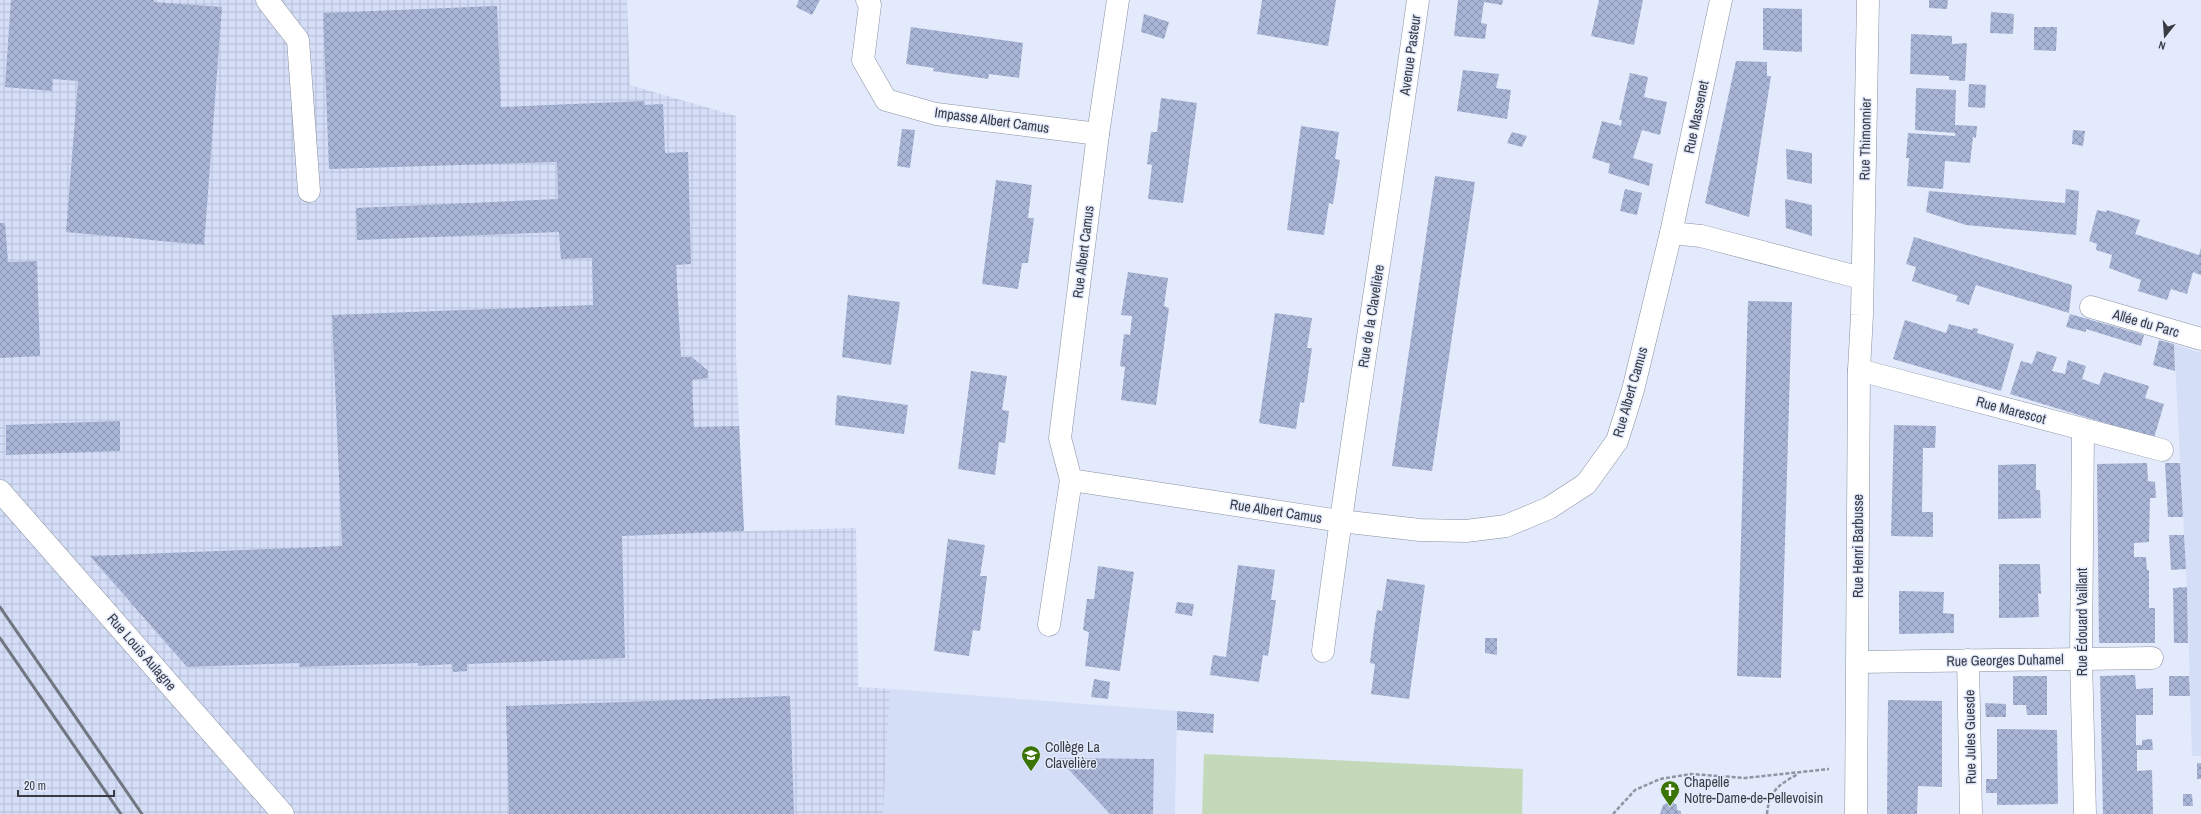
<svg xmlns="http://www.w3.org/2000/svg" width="2201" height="814" viewBox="0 0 2201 814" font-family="'Archivo Narrow',sans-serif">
	<defs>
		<pattern id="industrial-grid" width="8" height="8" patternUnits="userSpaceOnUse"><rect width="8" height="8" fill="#d4def7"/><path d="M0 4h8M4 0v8" fill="none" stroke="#b7bfd5"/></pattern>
		<pattern id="building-cross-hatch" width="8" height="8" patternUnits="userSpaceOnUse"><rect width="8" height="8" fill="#a8b5d6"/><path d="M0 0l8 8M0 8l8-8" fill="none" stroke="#8a94af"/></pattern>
	</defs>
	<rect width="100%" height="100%" fill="#e2eafc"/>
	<g fill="#d4def7">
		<path d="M2174,344L2201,353V756H2192L2187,588Z"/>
		<path d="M890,689L1177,711L1175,814H883Z"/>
	</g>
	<path fill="url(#industrial-grid)" d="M0,0H627L630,85L736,116V355L744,531L856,528L858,687L890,689L883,814H0Z"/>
	<path fill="#c4d9ba" d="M1204,754L1523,769L1522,814H1202Z"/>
	<g fill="url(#building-cross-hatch)">
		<path d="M11,0H154V2L222,7L204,245L66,232L78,81L53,79L52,91L5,87Z"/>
		<path d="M799,0H820L812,15L796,7Z"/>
		<path d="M1262,0H1336L1328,46L1257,34Z"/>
		<path d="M1458,0H1503L1502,5L1484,2L1481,23L1487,24L1485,39L1454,36Z"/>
		<path d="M1599,0H1643L1634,45L1591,36Z"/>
		<path d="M1929,0H1948L1947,9L1929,8Z"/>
		<path d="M497,6L501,107L644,101L645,105L663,104L665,153L688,152L691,264L676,265L681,357H692L708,371V378L692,380L694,427L739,426L744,531L622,536L625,658L467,664V671L453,672L452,664L418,666V663L299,667V663L187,667L90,556L342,546L332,315L593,305L592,258L561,259L559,232L357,240L356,208L558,199L557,162L329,169L323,13Z"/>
		<path d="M1763,8L1802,9V52L1763,50Z"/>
		<path d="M1991,12L2014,14L2013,34L1990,33Z"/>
		<path d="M1144,14L1169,22L1164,39L1141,32Z"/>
		<path d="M911,27L1023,43L1019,78L989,74L988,79L933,71L934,68L906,64Z"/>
		<path d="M2034,27H2057L2056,51L2034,50Z"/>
		<path d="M1911,34L1952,36V44L1967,43L1965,81L1949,80V76L1910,74Z"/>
		<path d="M1736,61L1767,62V76H1771L1749,217L1705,203Z"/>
		<path d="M1463,70L1499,74L1496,88L1511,90L1507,119L1457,111Z"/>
		<path d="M1630,73L1648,77L1644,97L1667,102L1660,135L1642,130L1633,158L1653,164L1649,186L1608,173L1610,164L1592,158L1602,121L1621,126L1622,120H1619Z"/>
		<path d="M1969,84L1986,85L1985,108L1968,107Z"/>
		<path d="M1916,88L1956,90L1955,125L1977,126L1976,138L1973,137L1970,163L1945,161L1943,189L1907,186L1909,158H1906L1908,133L1955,136V133L1915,130Z"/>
		<path d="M1161,98L1197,103L1183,203L1148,199L1152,165L1147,164L1151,132H1157Z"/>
		<path d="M1301,126L1339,132L1335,159L1340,160L1333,204L1329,203L1324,235L1287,230Z"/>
		<path d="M902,129L915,130L910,168L897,166Z"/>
		<path d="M2073,130L2085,131L2083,146L2072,144Z"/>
		<path d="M1512,132L1527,136L1522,147L1507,143Z"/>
		<path d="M1786,149L1812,153V184L1787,179Z"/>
		<path d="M1435,176L1475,182L1432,471L1392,466Z"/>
		<path d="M996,180L1032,185L1028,218H1034L1028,263H1022L1018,289L982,284Z"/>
		<path d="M1625,189L1642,193L1637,215L1620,211Z"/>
		<path d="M2066,189L2079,191L2076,235L1966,225L1926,212L1929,191L2065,203Z"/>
		<path d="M1785,199L1812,205V236L1786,228Z"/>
		<path d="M2097,210L2106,212L2107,210L2140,220L2135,234L2199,255L2201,248V275L2193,272L2187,294L2171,289L2167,300L2138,291L2141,280L2109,268L2112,255L2096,250L2097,244L2089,241Z"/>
		<path d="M0,223H5L8,262L37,261L40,356L0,358Z"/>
		<path d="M1914,237L2072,285L2069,313L1976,285L1969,305L1956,301L1958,296L1912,281L1916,267L1906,264Z"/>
		<path d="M1128,272L1168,278L1164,306L1169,308L1156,405L1121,400L1125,367L1120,366L1124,334L1130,335L1132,316L1121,315Z"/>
		<path d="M848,295L900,302L891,365L842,357Z"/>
		<path d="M1748,301L1792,302L1781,678L1737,676Z"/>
		<path d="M1275,313L1312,318L1307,348H1312L1304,403L1300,402L1296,429L1259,423Z"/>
		<path d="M2070,314L2144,335L2141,346L2086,329V332L2066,327Z"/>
		<path d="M1905,320L1946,333L1949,324L1972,330L1973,328L1978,329L1977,333L2014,344L2001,391L1893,359Z"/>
		<path d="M2159,340L2174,344L2175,371L2153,365Z"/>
		<path d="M2037,351L2057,357L2052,371L2065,374L2068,360L2086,366L2082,379L2099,385L2104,372L2149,386L2145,398L2164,404L2154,438L2010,394L2021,361L2032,364Z"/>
		<path d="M971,371L1007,376L1002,410L1009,411L1005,443L999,442L995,475L958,469Z"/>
		<path d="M837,395L908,405L904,434L835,425Z"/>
		<path d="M120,421V451L6,455V425Z"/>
		<path d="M1894,425L1936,426L1935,448H1923L1922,512H1933V537L1891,536Z"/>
		<path d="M2147,463L2148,481L2155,482L2156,498H2150L2149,542L2134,543V557H2146L2147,570H2149V608H2155V643H2099L2097,464Z"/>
		<path d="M2165,463H2180L2183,517H2168Z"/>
		<path d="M2036,464V490H2040L2041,518L1998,519V465Z"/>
		<path d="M2169,535H2184L2186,569L2171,570Z"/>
		<path d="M948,539L985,545L980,576H987L980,631L973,630L969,656L934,651Z"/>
		<path d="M1999,564H2040L2041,594L2038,593L2039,617L1999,618Z"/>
		<path d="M1238,565L1275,570L1271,600H1276L1268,656L1263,655L1259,682L1210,675L1213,655L1226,657Z"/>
		<path d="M1098,566L1134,572L1120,671L1085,666L1089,632L1083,630L1087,599H1094Z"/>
		<path d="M1387,579L1425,585L1409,699L1371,694L1375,664L1370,663L1373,637L1377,610L1382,611Z"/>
		<path d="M2187,587L2188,643H2174L2173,588Z"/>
		<path d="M1899,591L1944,592L1943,613L1954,614V633L1899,634Z"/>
		<path d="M1177,602L1194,604L1192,616L1175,613Z"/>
		<path d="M1485,638H1497V655L1485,653Z"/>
		<path d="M2135,675L2136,689L2153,688V715H2136V745H2142V740L2152,739L2153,750H2137V771L2152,770L2153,814H2103L2100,676Z"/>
		<path d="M2013,676H2047V715H2027L2026,705H2013Z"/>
		<path d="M2169,676H2189L2190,696H2169Z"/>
		<path d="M1094,679L1110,682L1108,699L1091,697Z"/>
		<path d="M790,696L794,814H509L506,706Z"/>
		<path d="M1888,700L1942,701V787L1918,786L1917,814H1887Z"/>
		<path d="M1985,703L2006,704V717H1986Z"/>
		<path d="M1177,711L1214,714L1213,733L1177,730Z"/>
		<path d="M1997,729L2057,730L2058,804L1997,805V793H1986V779H1997Z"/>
		<path d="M1058,758L1154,759L1153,814H1110Z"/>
		<rect x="2197" y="763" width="4" height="16"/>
		<path d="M2183,794H2192L2193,806H2183Z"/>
		<path d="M1670,801L1677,805V810L1681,811V814H1660L1663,805Z"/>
	</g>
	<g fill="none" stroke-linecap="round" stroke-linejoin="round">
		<defs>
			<g id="minor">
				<path d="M267,0L298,40L309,191"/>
				<path d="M867,0L870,5L863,60L886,100L936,114L1098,134"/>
				<path d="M1118,0L1098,134L1060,438L1071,480L1340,521L1420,530L1466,531L1506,526L1549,508L1586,484L1617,441L1633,390L1671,233L1701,236L1861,278"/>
				<path d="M1671,233L1721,0"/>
				<path d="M2091,307L2201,339"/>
				<path d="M1859,370L2162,450"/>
				<path d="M2083,430L2081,658L2085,814"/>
				<path d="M0,491L283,814"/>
				<path d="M1049,625L1071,480"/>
				<path d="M1323,651C1351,433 1388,217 1418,0"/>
				<path d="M1968,660L1971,814"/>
				<path d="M1858,662L2152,658"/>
				<path d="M1856,814L1859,370L1862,315L1868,0"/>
			</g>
		</defs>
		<use href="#minor" stroke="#8a90a1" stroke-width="23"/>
		<g stroke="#8f94a1" stroke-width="2.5" stroke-dasharray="4 2" stroke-linecap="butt">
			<path d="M1613,814L1635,790L1660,779L1691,774L1745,778L1829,769"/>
			<path d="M1767,814C1769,791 1778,785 1798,774"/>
		</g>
		<use href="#minor" stroke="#fff" stroke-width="22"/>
		<g stroke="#717680" stroke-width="3">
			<path d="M0,607L142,814"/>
			<path d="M0,638L121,814"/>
		</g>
	</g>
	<defs>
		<symbol id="school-pin" viewBox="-11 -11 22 30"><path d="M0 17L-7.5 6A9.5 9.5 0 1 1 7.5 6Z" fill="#3a7404" stroke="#e2eafc"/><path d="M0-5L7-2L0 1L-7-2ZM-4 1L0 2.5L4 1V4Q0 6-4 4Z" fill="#fff"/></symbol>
		<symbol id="church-pin" viewBox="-11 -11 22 30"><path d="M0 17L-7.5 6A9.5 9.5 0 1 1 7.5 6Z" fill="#3a7404" stroke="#e2eafc"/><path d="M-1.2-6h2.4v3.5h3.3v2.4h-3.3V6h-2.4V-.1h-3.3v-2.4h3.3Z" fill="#fff"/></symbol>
	</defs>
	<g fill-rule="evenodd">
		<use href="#school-pin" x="1020" y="744" width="22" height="30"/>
		<use href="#church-pin" x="1659" y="779" width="22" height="30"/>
	</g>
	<g text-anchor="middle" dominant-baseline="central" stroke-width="3" stroke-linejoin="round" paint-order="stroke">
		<g font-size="14" fill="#383b42" stroke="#e2eafc">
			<text transform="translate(1410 55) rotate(-82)">Avenue Pasteur</text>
			<text transform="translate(1696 117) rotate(-78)">Rue Massenet</text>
			<text transform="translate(992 120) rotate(8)">Impasse Albert Camus</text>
			<text transform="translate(1865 139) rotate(-89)">Rue Thimonnier</text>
			<text transform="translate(1083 252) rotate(-83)">Rue Albert Camus</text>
			<text transform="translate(1371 316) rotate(-81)">Rue de la Clavelière</text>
			<text transform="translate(2146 323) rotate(16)">Allée du Parc</text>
			<text transform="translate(1630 392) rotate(-74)">Rue Albert Camus</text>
			<text transform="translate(2011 410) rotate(15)">Rue Marescot</text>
			<text transform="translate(1276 511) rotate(9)">Rue Albert Camus</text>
			<text transform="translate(1858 546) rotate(-90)">Rue Henri Barbusse</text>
			<text transform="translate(2082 622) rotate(-90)">Rue Édouard Vaillant</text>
			<text transform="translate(142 652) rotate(49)">Rue Louis Aulagne</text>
			<text transform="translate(2005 660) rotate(-1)">Rue Georges Duhamel</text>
			<text transform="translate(1970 737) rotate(-91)">Rue Jules Guesde</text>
		</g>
		<g font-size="14" fill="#383b42" stroke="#e2eafc" text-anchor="start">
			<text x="1045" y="747">Collège La<tspan x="1045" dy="16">Clavelière</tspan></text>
			<text x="1684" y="782">Chapelle<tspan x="1684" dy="16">Notre-Dame-de-Pellevoisin</tspan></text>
		</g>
	</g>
	<g transform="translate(2165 36) rotate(197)" stroke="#e2eafc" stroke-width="3" paint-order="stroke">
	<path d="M0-3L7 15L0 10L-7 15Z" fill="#383b42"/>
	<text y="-6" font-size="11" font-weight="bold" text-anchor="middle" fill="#383b42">N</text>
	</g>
	<path d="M18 790v6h96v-6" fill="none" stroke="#383b42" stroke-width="2"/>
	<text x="24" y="790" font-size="12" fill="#383b42" stroke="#e2eafc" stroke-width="3" paint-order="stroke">20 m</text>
</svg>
